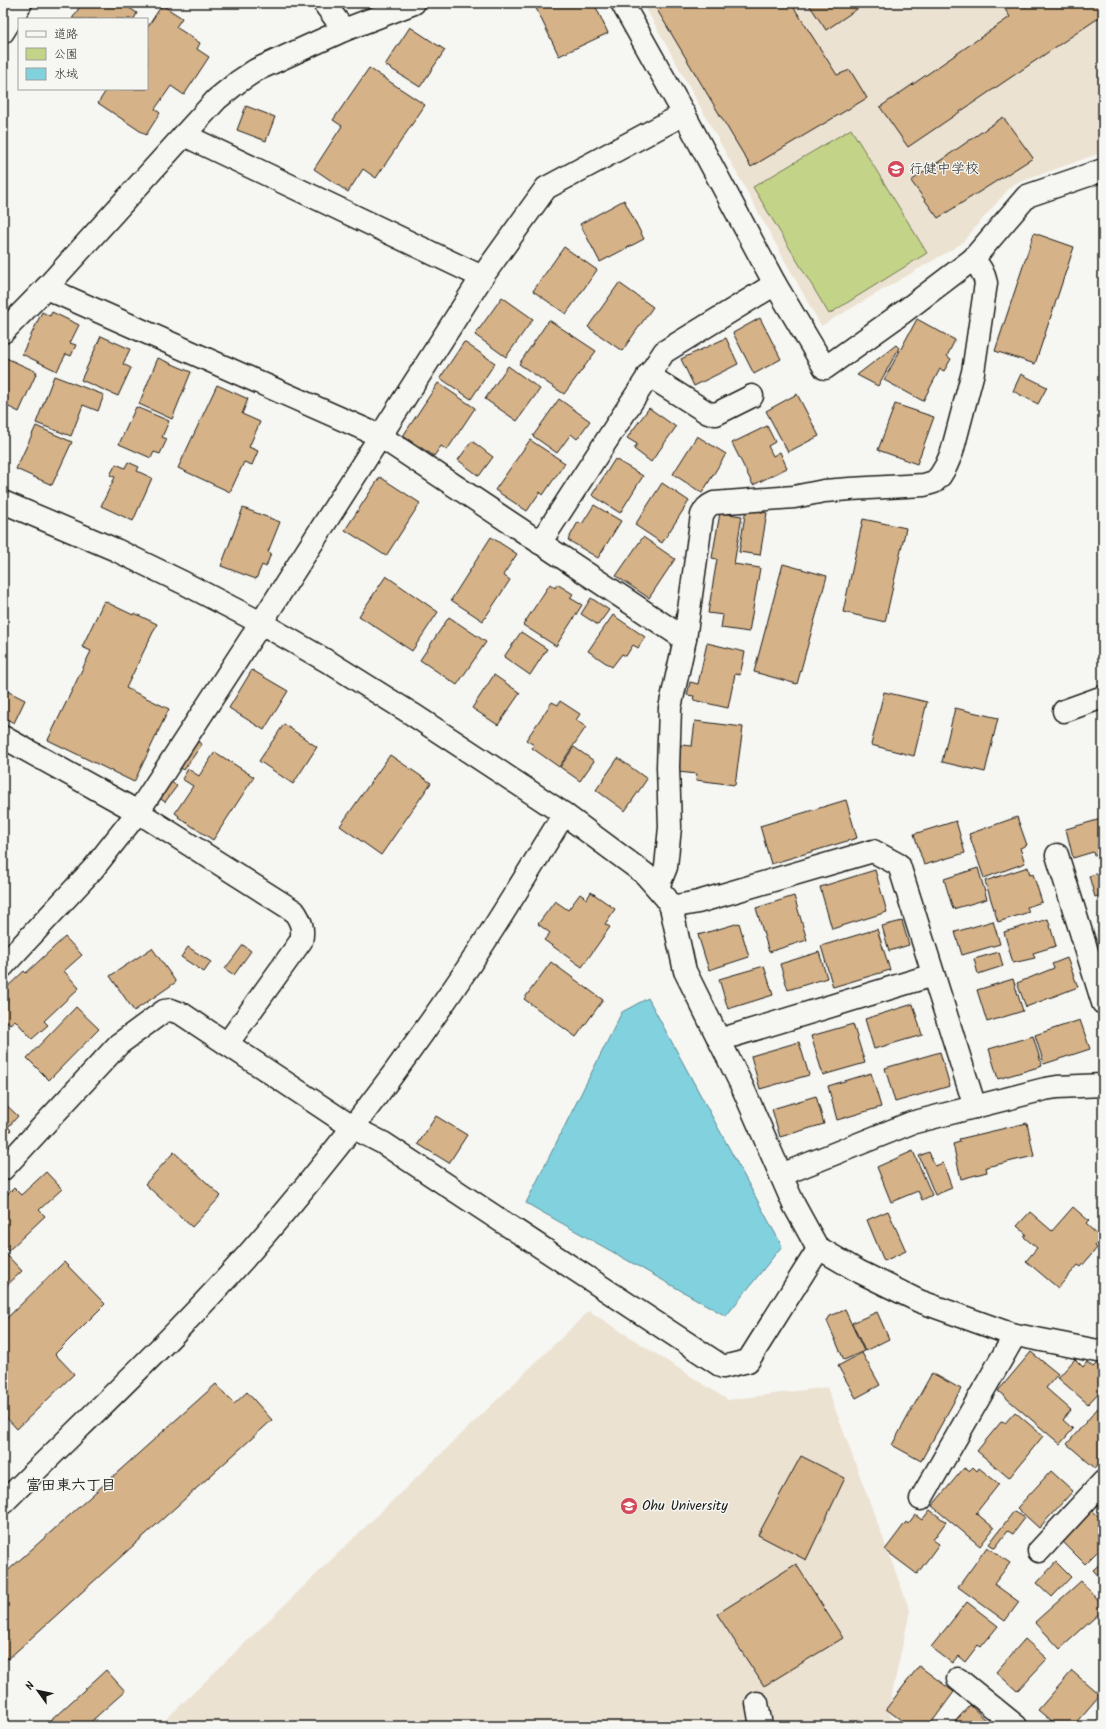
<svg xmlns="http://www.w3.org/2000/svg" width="1106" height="1729" viewBox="0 0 1106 1729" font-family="Kalam,'Klee One',sans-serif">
	<rect width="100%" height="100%" fill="#f6f6f2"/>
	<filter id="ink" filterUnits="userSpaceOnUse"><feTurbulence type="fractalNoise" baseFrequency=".025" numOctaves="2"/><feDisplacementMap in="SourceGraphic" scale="8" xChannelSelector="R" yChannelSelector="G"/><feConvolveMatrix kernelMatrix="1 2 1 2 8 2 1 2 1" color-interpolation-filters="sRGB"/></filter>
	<g filter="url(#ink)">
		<g fill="#ece2d2">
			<path d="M643,3H1103V152L1012,185L961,244L821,326Z"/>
			<path d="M589,1311L728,1400L827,1387L910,1611L888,1712L899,1726H159Z"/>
		</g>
		<path fill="#c3d388" stroke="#707852" d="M851,129L927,253L829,314L753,187Z"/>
		<path fill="#82d1df" stroke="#598991" d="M648,998L782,1246L726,1316L526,1203L622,1012Z"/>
		<g fill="#d5b287" stroke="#1c1c1c">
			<path d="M82,3H122L137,13L134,19H72Z"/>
			<path d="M546,3H594L608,33L559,56L536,8Z"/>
			<path d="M653,3H791L837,75L850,70L867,98L751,167Z"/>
			<path d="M808,3H866L826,30Z"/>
			<path d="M1001,3H1022L1025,7L1031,3H1103V15L908,147L880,107L1010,17Z"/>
			<path d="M162,5L182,18L176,27L200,43L197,49L209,57L184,95L171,86L155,109L160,113L146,135L98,103L107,89H147V28Z"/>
			<path d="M410,27L445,50L420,87L385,65Z"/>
			<path d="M369,68L425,105L376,178L363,169L348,192L314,169L342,126L333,120Z"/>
			<path d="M246,106L275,117L266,141L237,130Z"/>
			<path d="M1003,117L1033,158L938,218L911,181Z"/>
			<path d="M624,200L644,239L600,262L580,224Z"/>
			<path d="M1034,233L1074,247L1035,364L995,351Z"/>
			<path d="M564,247L597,270L566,314L533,291Z"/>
			<path d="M619,283L653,307L622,351L588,327Z"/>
			<path d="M502,297L533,319L506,357L475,335Z"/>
			<path d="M42,312L50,316L52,312L79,325L70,343L76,345L71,356L66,354L57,371L22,354Z"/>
			<path d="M760,318L781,359L754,374L733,333Z"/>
			<path d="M917,319L955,340L947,356L951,359L944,371L940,369L923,401L884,380Z"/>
			<path d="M549,320L596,351L564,394L519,364Z"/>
			<path d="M101,336L130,349L123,364L131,368L118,396L81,380Z"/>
			<path d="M726,338L738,364L694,386L681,359Z"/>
			<path d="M464,342L495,363L471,399L440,378Z"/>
			<path d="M896,345L899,348L878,386L857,375Z"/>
			<path d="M4,357L37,372L19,412L3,404Z"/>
			<path d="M158,358L191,372L172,419L139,404Z"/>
			<path d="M508,366L540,389L517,421L485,399Z"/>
			<path d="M1021,374L1047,387L1038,404L1013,391Z"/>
			<path d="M54,376L104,395L98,411L83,405L71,436L36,423Z"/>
			<path d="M438,383L475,408L447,450L441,446L434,456L403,436Z"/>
			<path d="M217,385L248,399L242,414L260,422L249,447L258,451L252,465L244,462L230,492L178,468Z"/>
			<path d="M797,394L819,436L788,452L766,411Z"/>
			<path d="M559,399L590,421L577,439L571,434L557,453L533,436Z"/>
			<path d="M895,404L934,417L917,464L878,450Z"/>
			<path d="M136,407L169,421L162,437L167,439L160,454L154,452L151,458L119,444Z"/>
			<path d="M649,408L676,427L651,462L634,449L637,444L627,438Z"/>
			<path d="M36,426L72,442L52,485L16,469Z"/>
			<path d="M767,426L775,442L768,446L773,456L780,452L787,468L753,485L732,443Z"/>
			<path d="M697,436L726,454L702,493L673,474Z"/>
			<path d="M530,440L565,463L543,495L540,492L527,511L495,490Z"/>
			<path d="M472,441L493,457L479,476L458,460Z"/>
			<path d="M615,459L643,476L620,513L592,495Z"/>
			<path d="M128,462L139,467L137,471L152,478L133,521L101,506L115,477L110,475L116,464L125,468Z"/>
			<path d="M380,477L420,503L386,556L345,530Z"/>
			<path d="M662,483L689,501L662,543L635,525Z"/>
			<path d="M594,505L621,521L598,558L568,540L578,522L582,524Z"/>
			<path d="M243,508L280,522L268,552L271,553L266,567L262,565L256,579L221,566Z"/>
			<path d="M746,509L767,513L760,555L739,552Z"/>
			<path d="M720,513L742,516L734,564L760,568L749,632L721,628L723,615L708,613L717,559L712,558Z"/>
			<path d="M863,519L906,528L885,622L843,612Z"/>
			<path d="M491,537L517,554L503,575L510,580L483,621L451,600Z"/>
			<path d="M643,537L675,559L649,598L616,576Z"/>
			<path d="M783,564L827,576L797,684L754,672Z"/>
			<path d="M386,576L438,612L412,651L359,616Z"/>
			<path d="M550,584L555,588L557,584L573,594L570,598L582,605L556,646L523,625Z"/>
			<path d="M591,598L609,610L598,625L581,614Z"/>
			<path d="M104,601L133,615L134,613L157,624L126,688L169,709L134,782L48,740L91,651L82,647Z"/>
			<path d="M613,615L645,637L638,648L633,645L626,656L622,654L612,667L588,651Z"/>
			<path d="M449,617L486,642L457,685L420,660Z"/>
			<path d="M521,632L547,649L530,675L504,657Z"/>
			<path d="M707,643L745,652L740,675L735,674L728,708L693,700L694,696L687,695L690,682L698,684Z"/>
			<path d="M252,670L288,691L264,730L229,708Z"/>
			<path d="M494,675L520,693L498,725L472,708Z"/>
			<path d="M3,689L25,700L14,723L3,717Z"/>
			<path d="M884,692L927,702L914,756L871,745Z"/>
			<path d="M560,701L580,714L576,720L586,727L559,767L532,748L534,745L526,740L552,702L558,705Z"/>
			<path d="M955,708L998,718L985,772L942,762Z"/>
			<path d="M695,721L743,727L735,785L696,780L697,774L678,772L681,745L692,746Z"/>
			<path d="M284,724L317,747L293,784L259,761Z"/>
			<path d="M197,741L202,744L184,770L180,767Z"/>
			<path d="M574,747L594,761L580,781L560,767Z"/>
			<path d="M215,752L254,777L213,840L178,817L179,816L175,813L193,786L182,779L188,769L199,776Z"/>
			<path d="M390,755L431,783L381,855L340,826Z"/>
			<path d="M618,758L647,779L625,811L596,790Z"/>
			<path d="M170,781L177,786L165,802L158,797Z"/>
			<path d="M846,800L857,838L771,864L760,826Z"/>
			<path d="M1017,817L1027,845L1020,848L1025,863L984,878L969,834Z"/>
			<path d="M1101,819L1103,826V853L1094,855L1093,852L1073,858L1066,829Z"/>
			<path d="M956,821L965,853L924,865L914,834Z"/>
			<path d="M1028,867L1030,875L1033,874L1042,902L1027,907L1029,912L998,922L985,881Z"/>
			<path d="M978,868L987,899L953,909L944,879Z"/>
			<path d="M875,870L887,912L832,929L820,887Z"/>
			<path d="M1103,872V904L1100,895L1095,897L1089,876Z"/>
			<path d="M591,892L615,909L605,924L610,927L582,967L544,940L550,933L538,924L555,901L568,910L580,894L587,899Z"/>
			<path d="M794,896L807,940L769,952L756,908Z"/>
			<path d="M1048,919L1056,946L1033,953L1035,958L1013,963L1004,932Z"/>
			<path d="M902,921L909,945L889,951L882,926Z"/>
			<path d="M993,921L1000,944L962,955L955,932Z"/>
			<path d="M739,923L749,957L709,970L698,935Z"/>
			<path d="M877,929L890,970L833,987L821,946Z"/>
			<path d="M65,937L82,955L64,971L79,988L44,1021L48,1025L32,1039L15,1020L10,1024L3,1017V991L24,971L26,973Z"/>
			<path d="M243,945L251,951L234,975L225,969Z"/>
			<path d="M188,947L211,962L204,972L181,957Z"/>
			<path d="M152,948L176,982L134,1011L110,976Z"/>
			<path d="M819,952L827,978L788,990L780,964Z"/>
			<path d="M999,952L1003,966L978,974L974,959Z"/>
			<path d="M1067,958L1078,987L1026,1007L1017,983L1054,968L1052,964Z"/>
			<path d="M551,962L603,1000L576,1037L524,999Z"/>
			<path d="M764,966L773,995L728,1009L719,979Z"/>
			<path d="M1013,979L1023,1011L987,1022L977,990Z"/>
			<path d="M913,1004L922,1035L874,1049L865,1019Z"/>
			<path d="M76,1007L99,1029L49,1080L27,1058Z"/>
			<path d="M1080,1020L1090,1049L1044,1064L1035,1035Z"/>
			<path d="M853,1024L865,1063L823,1075L811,1036Z"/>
			<path d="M1033,1036L1042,1066L998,1079L989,1049Z"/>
			<path d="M799,1042L809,1075L760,1089L751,1056Z"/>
			<path d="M940,1052L950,1086L895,1102L885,1068Z"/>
			<path d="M871,1073L881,1107L837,1120L828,1086Z"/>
			<path d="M816,1096L824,1124L780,1137L772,1109Z"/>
			<path d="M3,1102L18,1116L8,1127L11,1130L3,1139Z"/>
			<path d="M436,1116L467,1135L449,1163L418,1144Z"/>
			<path d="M1027,1123L1034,1156L986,1167L987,1172L961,1179L953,1144L960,1142L959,1139Z"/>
			<path d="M913,1151L932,1195L922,1200L918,1191L891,1202L877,1167Z"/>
			<path d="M174,1152L221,1196L192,1227L145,1184Z"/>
			<path d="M929,1152L935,1166L943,1163L952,1188L935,1195L919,1156Z"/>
			<path d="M46,1172L62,1189L39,1210L45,1216L8,1251L3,1245V1199L14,1188L21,1195Z"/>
			<path d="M1073,1207L1089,1221L1086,1224L1101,1238L1095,1246L1097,1248L1081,1267L1078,1265L1058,1288L1026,1261L1037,1248L1024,1237L1026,1234L1017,1226L1030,1212L1052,1231Z"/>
			<path d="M888,1211L906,1251L884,1261L867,1220Z"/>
			<path d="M3,1251L22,1271L3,1289Z"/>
			<path d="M64,1262L105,1304L55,1354L74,1374L17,1429L3,1414V1322Z"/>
			<path d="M845,1310L864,1351L844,1360L827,1321L830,1316Z"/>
			<path d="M877,1312L889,1339L865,1351L852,1323Z"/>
			<path d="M1031,1352L1058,1374L1046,1388L1071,1410L1063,1420L1073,1429L1060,1444L998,1391Z"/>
			<path d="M862,1353L880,1385L856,1398L838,1366Z"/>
			<path d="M1075,1359L1083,1367L1087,1362L1093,1367L1096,1364L1103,1370V1382L1101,1384L1103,1388L1088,1404L1058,1378Z"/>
			<path d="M932,1373L961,1389L921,1461L892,1445Z"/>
			<path d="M216,1384L234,1404L247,1392L272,1420L8,1659L3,1654V1575Z"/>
			<path d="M1103,1402V1458L1095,1468L1067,1444Z"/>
			<path d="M1015,1412L1043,1436L1009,1478L977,1451L1001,1422L1005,1423Z"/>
			<path d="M801,1456L845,1478L806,1560L758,1535Z"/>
			<path d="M973,1467L977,1471L979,1468L999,1484L976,1513L994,1528L980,1546L932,1506L964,1468L969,1471Z"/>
			<path d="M1051,1471L1073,1491L1039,1528L1017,1508Z"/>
			<path d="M930,1510L946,1522L933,1540L939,1544L917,1574L885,1550L906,1522L908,1524L915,1515L922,1520Z"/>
			<path d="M1092,1510L1103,1521V1546L1085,1564L1062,1541Z"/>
			<path d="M1014,1511L1025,1518L1013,1534L1008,1531L995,1548L989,1544Z"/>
			<path d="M987,1547L1010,1563L994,1584L1019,1602L1005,1621L958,1587Z"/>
			<path d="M1103,1561V1581L1093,1570Z"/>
			<path d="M1056,1562L1071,1577L1052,1597L1037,1583Z"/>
			<path d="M796,1564L843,1638L764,1686L717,1614Z"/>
			<path d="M1081,1581L1103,1605V1610L1060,1649L1035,1622Z"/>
			<path d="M967,1602L998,1626L981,1647L978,1645L965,1662L958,1656L952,1663L931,1647Z"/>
			<path d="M1025,1639L1047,1659L1017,1691L996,1672Z"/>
			<path d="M919,1666L954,1692L929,1726H909L886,1709Z"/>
			<path d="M106,1670L125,1691L86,1726H49L47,1724Z"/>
			<path d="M1072,1671L1100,1695L1073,1726H1057L1038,1710Z"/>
			<path d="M970,1705L988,1722L984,1726H951Z"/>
		</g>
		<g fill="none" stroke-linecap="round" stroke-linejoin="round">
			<defs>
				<g id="minor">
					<path d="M324,3L344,30"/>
					<path d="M622,3L684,114L775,284L825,368L902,313L973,259L1027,196L1103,170"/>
					<path d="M3,32L21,3"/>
					<path d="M184,135L482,277"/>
					<path d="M46,288L380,436L685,639"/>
					<path d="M3,332L46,288L184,135L217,99L238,82L256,70L344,30L414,3"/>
					<path d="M648,375L708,413L716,414L752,396"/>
					<path d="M3,502L116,550L184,583L261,623L332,664L412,714L564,814L645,874L666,898L671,907L685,971L742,1086L794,1205L817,1247L858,1271L919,1301L1011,1334L1103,1352"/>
					<path d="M540,543L664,352L775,284"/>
					<path d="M1064,711L1103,697"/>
					<path d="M3,737L138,812L294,911C301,921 304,929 301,941L227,1044"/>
					<path d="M1057,855L1103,1003"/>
					<path d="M658,887L666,867L670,827L668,767L670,708L685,639L702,515C706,508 707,506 714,503L794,497L824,491L850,489L924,485L934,482L940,476L946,466L952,452L973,372L986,283C984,273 980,267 973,259"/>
					<path d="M671,907L698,902L873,851L899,865L975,1107"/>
					<path d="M3,966L93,869L138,812L261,623L482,277L546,188L684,114"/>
					<path d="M719,1040L933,975"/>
					<path d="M3,1169L119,1044L164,1011L171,1010L182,1014L352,1127L383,1143L723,1367L748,1361L819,1248"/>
					<path d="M781,1175L911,1123L1045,1089L1057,1087L1103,1085"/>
					<path d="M921,1499L1015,1335"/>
					<path d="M3,1503C93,1413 187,1327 269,1230C335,1153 397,1072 454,988C493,932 528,872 564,814"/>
					<path d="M1039,1551L1103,1482"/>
					<path d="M958,1679L1016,1726"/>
					<path d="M757,1703L761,1726"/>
				</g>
			</defs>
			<use href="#minor" stroke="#1c1c1c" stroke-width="25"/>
			<use href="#minor" stroke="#f6f6f2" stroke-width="22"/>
		</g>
	</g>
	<defs>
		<symbol id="school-disc" viewBox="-11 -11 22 22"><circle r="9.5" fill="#d1495b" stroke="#f6f6f2"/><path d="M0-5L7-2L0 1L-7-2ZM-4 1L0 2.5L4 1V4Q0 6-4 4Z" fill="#fff"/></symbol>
		<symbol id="university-disc" viewBox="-11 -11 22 22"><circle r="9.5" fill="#d1495b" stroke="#f6f6f2"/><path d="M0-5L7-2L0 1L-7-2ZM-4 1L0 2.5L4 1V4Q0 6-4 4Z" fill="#fff"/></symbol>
	</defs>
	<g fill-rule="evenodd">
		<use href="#school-disc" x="886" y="159" width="20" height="20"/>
		<use href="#university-disc" x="619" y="1496" width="20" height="20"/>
	</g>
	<g text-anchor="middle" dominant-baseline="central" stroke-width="3" stroke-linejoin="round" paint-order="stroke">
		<g font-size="14" fill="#1c1c1c" stroke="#f6f6f2" text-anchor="start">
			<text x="909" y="169">行健中学校</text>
			<text x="642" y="1506">Ohu University</text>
		</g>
		<g font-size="15" font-weight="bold" fill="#1c1c1c" stroke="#f6f6f2">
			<text x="71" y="1486">富田東六丁目</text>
		</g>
	</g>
	<rect width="1106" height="1729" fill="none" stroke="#f6f6f2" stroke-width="16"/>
	<rect x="8" y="8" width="1090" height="1713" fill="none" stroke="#1c1c1c" stroke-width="1.5" filter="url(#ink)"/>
	<rect x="18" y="18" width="130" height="72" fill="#f6f6f2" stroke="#9f9f9c"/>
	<rect x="26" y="31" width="20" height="6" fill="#f6f6f2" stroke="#9f9f9c"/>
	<text x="54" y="38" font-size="12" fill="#1c1c1c">道路</text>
	<rect x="26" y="48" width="20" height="12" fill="#c3d388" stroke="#9f9f9c"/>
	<text x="54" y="58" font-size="12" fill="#1c1c1c">公園</text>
	<rect x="26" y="68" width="20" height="12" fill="#82d1df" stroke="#9f9f9c"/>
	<text x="54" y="78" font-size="12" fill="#1c1c1c">水域</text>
	<g transform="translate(38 1691) rotate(303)" stroke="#f6f6f2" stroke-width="3" paint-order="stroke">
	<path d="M0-3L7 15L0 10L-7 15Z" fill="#1c1c1c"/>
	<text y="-6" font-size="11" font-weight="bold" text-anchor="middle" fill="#1c1c1c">N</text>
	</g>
</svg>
